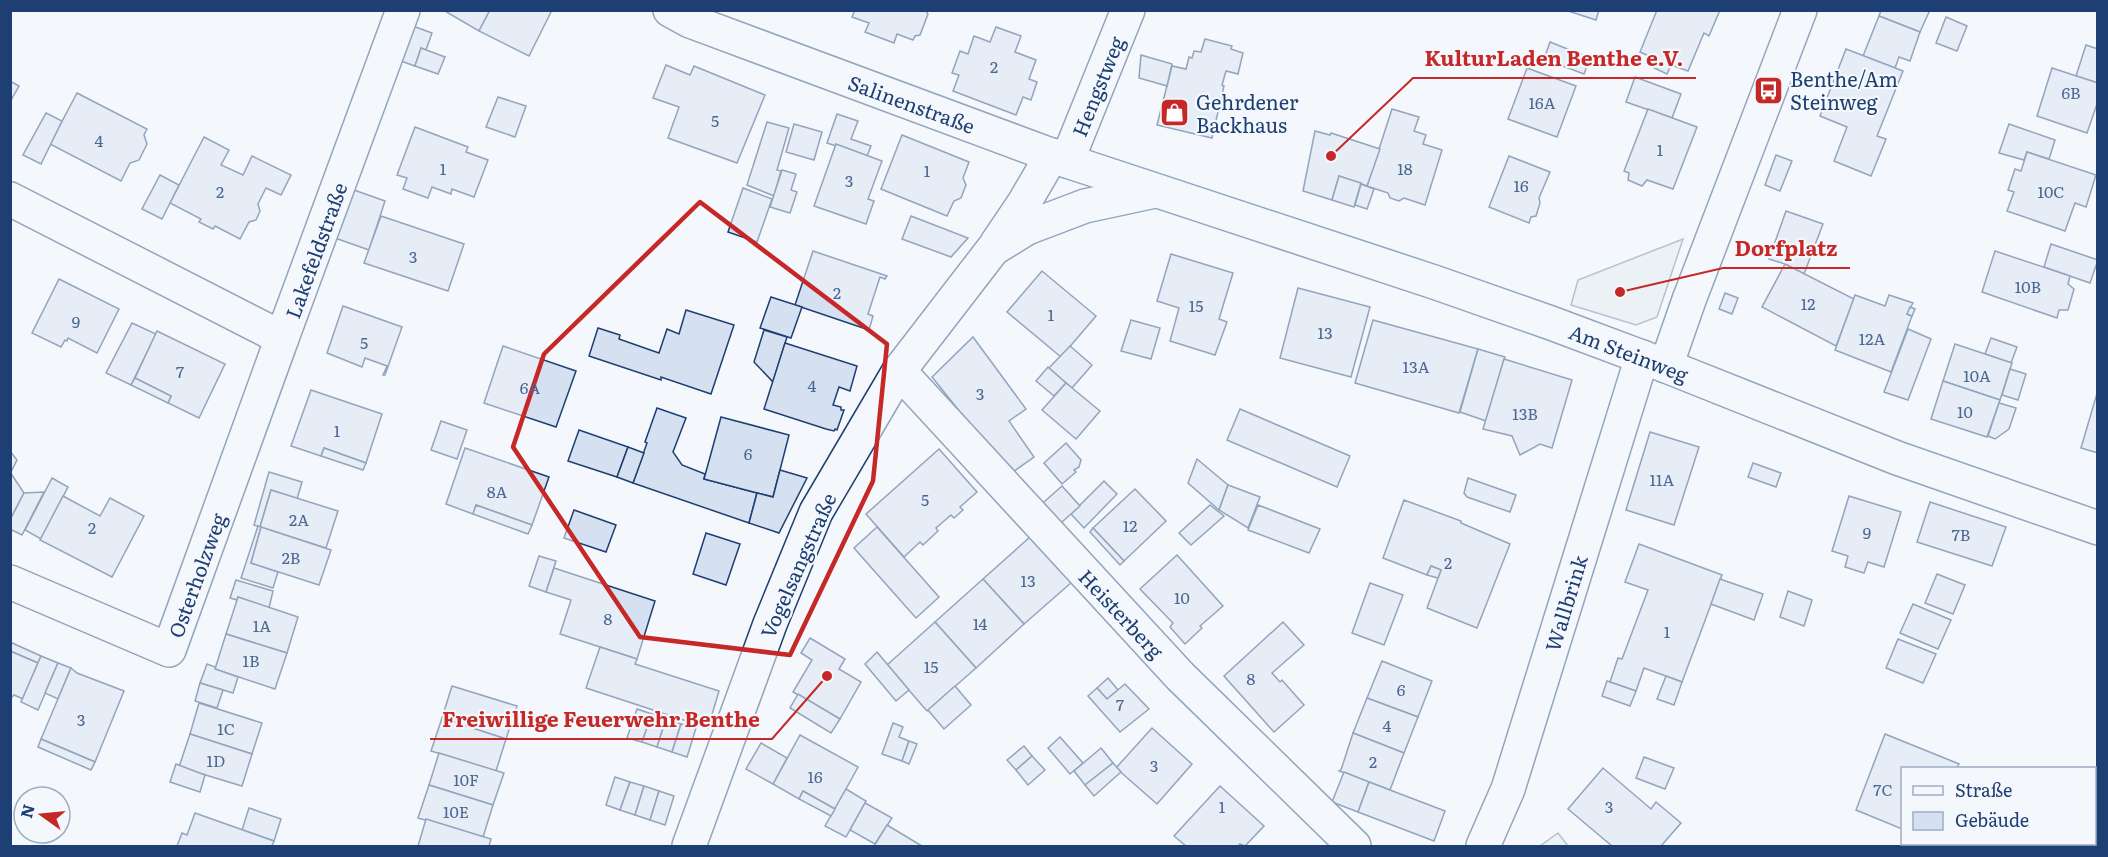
<svg xmlns="http://www.w3.org/2000/svg" width="2108" height="857" viewBox="0 0 2108 857" font-family="Literata,serif">
	<rect width="100%" height="100%" fill="#f4f7fb"/>
	<g fill="#e3e8f0" stroke="#687fa3" stroke-width="1.5">
		<path d="M1683,239L1657,317L1636,325L1571,305L1578,280Z"/>
		<path d="M1558,833L1568,846H1540Z"/>
	</g>
	<g fill="#d5e0f0" stroke="#1d3f73" stroke-width="1.5">
		<path d="M443,10H490L479,31Z"/>
		<path d="M490,10H552L529,56L479,31Z"/>
		<path d="M855,10H925L928,14L920,35L915,36L913,40L897,34L894,43L865,32L869,23L852,17Z"/>
		<path d="M1565,10H1599L1596,20Z"/>
		<path d="M1657,10H1720L1709,36L1704,33L1688,71L1671,65L1667,74L1648,65L1651,57L1640,52Z"/>
		<path d="M1881,10H1926L1929,12L1920,32L1879,16Z"/>
		<path d="M1879,16L1920,32L1910,61L1899,57L1895,68L1863,56Z"/>
		<path d="M1946,17L1967,26L1957,51L1936,43Z"/>
		<path d="M410,25L432,33L426,50L421,48L415,66L398,60Z"/>
		<path d="M996,27L1021,36L1015,52L1036,60L1029,79L1037,82L1031,100L1023,97L1016,115L953,91L959,75L952,73L960,51L968,54L974,36L990,42Z"/>
		<path d="M1205,39L1232,46L1231,49L1243,53L1238,74L1226,71L1222,85L1224,86L1212,138L1157,125L1172,66L1186,69L1189,57L1192,58L1194,51L1201,52Z"/>
		<path d="M1550,42L1590,58L1584,74L1544,59Z"/>
		<path d="M2086,45L2098,49V83L2076,76Z"/>
		<path d="M421,48L445,57L438,74L415,66Z"/>
		<path d="M1846,49L1903,71L1877,136L1886,139L1871,176L1834,161L1847,127L1820,116Z"/>
		<path d="M1141,55L1172,64L1167,86L1139,78Z"/>
		<path d="M666,65L690,75L694,66L765,95L737,163L668,138L679,107L653,98Z"/>
		<path d="M1527,68L1576,86L1557,137L1508,119Z"/>
		<path d="M2052,68L2098,83V101L2087,133L2037,116Z"/>
		<path d="M1635,77L1681,94L1672,118L1626,102Z"/>
		<path d="M10,81L19,86L10,102Z"/>
		<path d="M77,93L147,129L144,135L147,144L139,160L130,163L121,181L50,144Z"/>
		<path d="M498,97L526,106L515,137L486,127Z"/>
		<path d="M1392,109L1419,117L1414,131L1426,135L1423,144L1442,150L1425,205L1404,198L1399,201L1390,198L1388,193L1367,186Z"/>
		<path d="M1648,109L1697,127L1673,189L1647,180L1642,186L1628,180L1629,173L1624,171Z"/>
		<path d="M46,113L62,121L41,164L23,155Z"/>
		<path d="M837,114L858,121L851,139L871,146L867,156L827,143Z"/>
		<path d="M767,122L789,128L777,170L781,171L774,196L747,185Z"/>
		<path d="M794,124L822,132L814,160L786,152Z"/>
		<path d="M2009,124L2055,140L2049,159L2027,152L2024,160L1999,153Z"/>
		<path d="M415,127L468,147L466,152L488,160L474,197L452,189L451,194L432,187L428,198L403,189L407,178L397,175Z"/>
		<path d="M1315,131L1330,135L1331,133L1380,149L1367,186L1339,176L1332,200L1303,191Z"/>
		<path d="M902,135L969,162L963,178L966,185L961,198L954,201L947,216L881,189Z"/>
		<path d="M204,137L229,150L221,165L243,175L252,156L291,175L281,195L266,188L258,204L260,211L256,220L249,222L240,239L215,226L213,229L199,222L201,219L170,203Z"/>
		<path d="M836,144L882,161L868,199L874,201L866,224L814,206Z"/>
		<path d="M2027,152L2096,175L2086,207L2075,203L2065,231L2007,211L2014,192L2008,190L2015,169L2021,171Z"/>
		<path d="M1776,155L1792,161L1780,191L1765,185Z"/>
		<path d="M1509,156L1550,172L1539,198L1540,203L1536,216L1531,217L1529,223L1489,207Z"/>
		<path d="M782,170L796,174L791,190L797,192L790,213L770,207Z"/>
		<path d="M160,175L179,185L162,219L142,209Z"/>
		<path d="M1339,176L1361,183L1354,207L1332,200Z"/>
		<path d="M1361,184L1374,189L1367,209L1355,205Z"/>
		<path d="M743,188L772,199L757,242L728,232Z"/>
		<path d="M354,190L385,201L369,250L335,238Z"/>
		<path d="M1786,211L1823,224L1804,274L1785,264L1769,259Z"/>
		<path d="M381,216L464,244L448,291L364,263Z"/>
		<path d="M911,216L968,238L951,257L902,239Z"/>
		<path d="M2051,244L2098,260L2090,283L2044,267Z"/>
		<path d="M813,251L887,276L885,279L880,277L868,314L873,316L869,330L795,305Z"/>
		<path d="M1995,251L2070,276L2068,284L2074,289L2068,310H2059L2057,318L1982,292Z"/>
		<path d="M1171,254L1233,273L1219,319L1227,322L1215,355L1170,341L1179,308L1157,301Z"/>
		<path d="M1785,264L1854,299L1836,346L1762,307Z"/>
		<path d="M1042,271L1096,316L1061,357L1007,312Z"/>
		<path d="M59,279L119,309L97,353L68,338L67,341L65,340L61,347L32,333Z"/>
		<path d="M1298,288L1370,307L1351,377L1280,358Z"/>
		<path d="M1725,293L1738,298L1732,314L1719,309Z"/>
		<path d="M1855,295L1885,306L1889,295L1913,303L1907,314L1912,316L1891,372L1835,350Z"/>
		<path d="M771,297L802,307L791,338L760,328Z"/>
		<path d="M343,306L402,327L385,375H383L387,366L365,358L362,367L327,353Z"/>
		<path d="M1910,307L1915,309L1912,316L1907,314Z"/>
		<path d="M686,310L734,325L711,394L661,377V380L589,356L598,328L620,335L619,339L659,353L667,329L679,334Z"/>
		<path d="M1131,320L1160,328L1151,359L1121,351Z"/>
		<path d="M1373,320L1478,349L1459,413L1355,383Z"/>
		<path d="M132,323L156,334L131,385L106,373Z"/>
		<path d="M1908,329L1931,339L1908,400L1884,392Z"/>
		<path d="M764,330L787,337L773,382L754,362Z"/>
		<path d="M157,331L225,364L199,418L168,403L171,396L135,378Z"/>
		<path d="M973,337L1026,409L1009,421L1034,457L1010,474L932,377Z"/>
		<path d="M1991,338L2017,347L2011,363L1985,354Z"/>
		<path d="M785,343L857,366L850,391L839,387L833,405L841,407V410H844L837,430L835,429L834,431L826,429L764,409Z"/>
		<path d="M1955,344L2012,363L2000,400L1943,381Z"/>
		<path d="M503,346L576,371L556,427L484,403Z"/>
		<path d="M1070,346L1092,365L1072,388L1049,368Z"/>
		<path d="M1478,349L1505,357L1486,421L1460,412Z"/>
		<path d="M1504,359L1572,380L1552,448L1540,444L1520,455L1512,436L1483,429Z"/>
		<path d="M1048,367L1066,383L1054,396L1036,381Z"/>
		<path d="M2010,369L2026,374L2018,400L2002,395Z"/>
		<path d="M135,378L171,396L168,403L131,385Z"/>
		<path d="M1943,381L2000,400L1987,437L1931,419Z"/>
		<path d="M1066,383L1100,411L1076,439L1042,410Z"/>
		<path d="M311,390L382,414L366,463L324,448L321,456L291,446Z"/>
		<path d="M2098,390V453L2081,448Z"/>
		<path d="M1999,403L2016,408L2009,429L1995,439L1988,436Z"/>
		<path d="M657,408L686,418L673,452L682,465L705,474L704,479L757,493L749,523L633,483L647,443L645,442Z"/>
		<path d="M1240,409L1350,456L1337,487L1227,440Z"/>
		<path d="M721,417L789,435L773,497L704,479Z"/>
		<path d="M441,421L467,430L457,459L431,450Z"/>
		<path d="M579,430L628,447L617,477L568,461Z"/>
		<path d="M1650,432L1699,447L1674,525L1626,510Z"/>
		<path d="M1066,443L1081,460L1079,467L1074,470L1076,472L1062,484L1044,463Z"/>
		<path d="M628,447L644,453L633,483L617,477Z"/>
		<path d="M324,448L366,463L363,470L321,456Z"/>
		<path d="M465,448L549,477L532,525L476,505L473,514L446,504Z"/>
		<path d="M939,449L977,492L960,507L963,510L954,518L951,515L936,528L938,531L923,545L920,542L904,557L866,514Z"/>
		<path d="M10,451L17,460L11,472H10Z"/>
		<path d="M1197,459L1228,485L1219,510L1188,483Z"/>
		<path d="M1753,463L1781,473L1776,487L1748,477Z"/>
		<path d="M780,470L807,478L779,533L749,523L757,493L773,497Z"/>
		<path d="M10,472L24,493L10,520Z"/>
		<path d="M269,472L302,482L297,499L271,490L260,527L254,525Z"/>
		<path d="M52,478L68,487L41,539L25,530Z"/>
		<path d="M1468,478L1516,495L1510,512L1467,497L1464,493Z"/>
		<path d="M1104,481L1117,494L1084,528L1071,514Z"/>
		<path d="M1228,485L1260,497L1248,528L1219,510Z"/>
		<path d="M1062,486L1080,506L1053,530L1035,510Z"/>
		<path d="M1135,489L1166,521L1124,561L1093,528Z"/>
		<path d="M271,490L338,511L326,548L260,527Z"/>
		<path d="M44,492L22,535L10,529V520L24,493Z"/>
		<path d="M63,496L100,516L110,498L144,516L112,577L40,540Z"/>
		<path d="M1849,496L1901,512L1884,567L1868,562L1864,573L1845,567L1848,556L1832,551Z"/>
		<path d="M1404,500L1461,521V523L1510,544L1477,628L1427,608L1441,570L1431,566L1427,575L1383,558Z"/>
		<path d="M1930,502L2006,527L1992,566L1917,542Z"/>
		<path d="M476,505L532,525L528,534L473,514Z"/>
		<path d="M1210,505L1224,516L1191,545L1179,533Z"/>
		<path d="M1258,505L1320,529L1309,553L1248,530Z"/>
		<path d="M574,510L616,525L606,552L564,538Z"/>
		<path d="M258,526L261,527L251,563L278,572L273,588L241,578Z"/>
		<path d="M261,527L331,550L319,585L251,563Z"/>
		<path d="M877,527L939,597L916,618L854,548Z"/>
		<path d="M1093,528L1124,561L1120,565L1090,532Z"/>
		<path d="M706,533L740,544L726,585L693,574Z"/>
		<path d="M1031,536L1072,582L1024,624L983,579Z"/>
		<path d="M1639,544L1722,575L1682,682L1644,668L1636,691L1610,682L1618,658L1622,659L1648,590L1625,582Z"/>
		<path d="M1177,555L1223,606L1200,626L1202,628L1185,644L1170,627L1173,623L1140,589Z"/>
		<path d="M539,556L556,561L546,592L529,586Z"/>
		<path d="M1431,566L1441,570L1438,578L1427,575Z"/>
		<path d="M554,568L655,601L637,659L560,634L571,600L546,592Z"/>
		<path d="M1937,574L1965,585L1953,614L1925,603Z"/>
		<path d="M983,579L1024,624L976,668L935,622Z"/>
		<path d="M1720,579L1763,594L1754,620L1711,604Z"/>
		<path d="M236,580L273,591L269,608L238,597L237,600L230,598Z"/>
		<path d="M1370,583L1403,595L1384,645L1352,633Z"/>
		<path d="M1788,591L1812,600L1804,626L1780,617Z"/>
		<path d="M238,597L298,617L287,653L226,634Z"/>
		<path d="M1913,604L1951,620L1938,649L1900,633Z"/>
		<path d="M935,622L976,668L927,711L887,665Z"/>
		<path d="M1283,622L1304,645L1272,673L1280,682L1282,680L1304,705L1274,732L1224,676Z"/>
		<path d="M226,634L287,653L275,689L215,669Z"/>
		<path d="M810,638L845,659L839,669L861,682L840,719L793,692L812,660L801,653Z"/>
		<path d="M1898,639L1936,654L1923,683L1886,668Z"/>
		<path d="M10,642L41,656L38,663L10,651Z"/>
		<path d="M600,647L637,659L635,664L719,691L708,728L586,688Z"/>
		<path d="M10,651L38,663L23,699L14,695L10,699Z"/>
		<path d="M877,652L909,690L896,701L865,664Z"/>
		<path d="M41,656L58,663L38,710L21,702Z"/>
		<path d="M1382,661L1432,681L1418,717L1367,698Z"/>
		<path d="M58,663L71,668L58,699L45,693Z"/>
		<path d="M207,664L215,667V669L238,677L233,693L200,683Z"/>
		<path d="M71,668L77,673L124,691L95,762L41,739Z"/>
		<path d="M1666,676L1682,682L1674,705L1657,699Z"/>
		<path d="M1108,678L1118,690L1107,699L1097,688Z"/>
		<path d="M1607,681L1636,691L1630,706L1602,696Z"/>
		<path d="M200,683L223,690L217,708L195,701Z"/>
		<path d="M1125,684L1149,709L1120,732L1088,696L1097,688L1107,699Z"/>
		<path d="M452,686L517,706L506,739L442,718Z"/>
		<path d="M955,686L971,705L944,729L928,710Z"/>
		<path d="M798,694L840,719L831,733L790,708Z"/>
		<path d="M1367,698L1418,717L1404,753L1353,733Z"/>
		<path d="M199,703L262,723L252,754L190,734Z"/>
		<path d="M637,709L652,714L642,742L627,738Z"/>
		<path d="M652,714L666,719L657,747L642,742Z"/>
		<path d="M442,718L506,739L496,771L431,751Z"/>
		<path d="M666,719L681,724L672,752L657,747Z"/>
		<path d="M893,723L903,727L899,737L909,741L902,761L882,754Z"/>
		<path d="M681,724L696,728L687,757L672,752Z"/>
		<path d="M1152,728L1192,764L1157,804L1116,768Z"/>
		<path d="M1353,733L1404,753L1390,790L1339,771L1341,770Z"/>
		<path d="M190,734L252,754L242,786L179,767Z"/>
		<path d="M1885,734L1959,764L1957,768H1902V829L1856,810Z"/>
		<path d="M800,735L858,767L835,809L803,791L799,799L773,784Z"/>
		<path d="M1060,737L1083,763L1070,774L1048,748Z"/>
		<path d="M41,739L95,762L91,770L38,747Z"/>
		<path d="M909,741L917,744L909,764L902,761Z"/>
		<path d="M761,743L787,758L773,784L746,769Z"/>
		<path d="M1024,746L1032,756L1016,770L1007,760Z"/>
		<path d="M1101,748L1113,763L1085,785L1074,771Z"/>
		<path d="M439,753L504,773L493,805L429,785Z"/>
		<path d="M1032,756L1045,770L1028,785L1016,770Z"/>
		<path d="M1644,757L1674,768L1665,789L1636,778Z"/>
		<path d="M1113,763L1121,772L1094,796L1085,785Z"/>
		<path d="M176,764L205,775L200,792L170,782Z"/>
		<path d="M1603,768L1651,809L1656,802L1681,823L1661,846H1612L1568,809Z"/>
		<path d="M1344,772L1369,782L1358,812L1332,802Z"/>
		<path d="M615,777L630,782L620,810L606,805Z"/>
		<path d="M630,782L644,786L635,815L620,810Z"/>
		<path d="M1369,782L1445,811L1434,841L1358,812Z"/>
		<path d="M429,785L493,805L483,837L418,818Z"/>
		<path d="M644,786L659,791L650,820L635,815Z"/>
		<path d="M1220,786L1264,826L1245,846L1240,844L1238,846H1186L1174,836Z"/>
		<path d="M846,789L866,801L846,837L825,826Z"/>
		<path d="M659,791L674,796L665,825L650,820Z"/>
		<path d="M803,791L835,809L831,816L799,799Z"/>
		<path d="M865,803L892,818L875,844L850,830Z"/>
		<path d="M249,808L281,819L274,841L242,830Z"/>
		<path d="M195,813L274,841L272,846H177L182,833L187,835Z"/>
		<path d="M426,819L491,839L489,846H418Z"/>
		<path d="M887,825L922,846H874Z"/>
		<path d="M1949,844H1983L1982,846H1948Z"/>
	</g>
	<g fill="none" stroke-linecap="round" stroke-linejoin="round">
		<defs>
			<g id="minor">
				<path d="M670,10L690,21L1067,161L1434,282L1551,323L1666,366L1897,458L2098,528"/>
				<path d="M1067,161L1128,10"/>
				<path d="M10,199L282,338L403,10"/>
				<path d="M997,243L1024,203L1052,155"/>
				<path d="M899,371L1180,676L1354,846"/>
				<path d="M10,582L169,650L282,338"/>
				<path d="M689,846L770,624L816,512L899,371L993,249L1027,228L1085,206L1155,191"/>
				<path d="M1483,846L1508,789L1642,357"/>
			</g>
			<path id="tertiary" d="M1666,366L1689,300L1800,10"/>
		</defs>
		<use href="#minor" stroke="#1d3f73" stroke-width="36"/>
		<use href="#tertiary" stroke="#1d3f73" stroke-width="36"/>
		<use href="#minor" stroke="#f4f7fb" stroke-width="33"/>
		<use href="#tertiary" stroke="#f4f7fb" stroke-width="33"/>
	</g>
	<path d="M0 0H2108V857H0ZM700,202L887,344L873,481L790,655L640,637L513,447L544,354Z" fill="#f4f7fb" fill-opacity=".55" fill-rule="evenodd"/>
	<path fill="none" stroke="#c62828" stroke-width="4.5" stroke-linejoin="round" d="M700,202L887,344L873,481L790,655L640,637L513,447L544,354Z"/>
	<defs>
		<symbol id="bus-square" viewBox="-11 -11 22 22"><rect x="-9" y="-9" width="18" height="18" rx="4" fill="#c62828" stroke="#f4f7fb"/><path d="M-5-6H5V4H4V6H2V4H-2V6H-4V4H-5ZM-3.5-4V0h7V-4ZM-3.5 1.2v1.5H-2V1.2ZM2 1.2v1.5H3.5V1.2Z" fill="#fff"/></symbol>
		<symbol id="shop-square" viewBox="-11 -11 22 22"><rect x="-9" y="-9" width="18" height="18" rx="4" fill="#c62828" stroke="#f4f7fb"/><path d="M-5-2.5h2.3a2.7 3.5 0 0 1 5.4 0H5L5.5 6h-11ZM-1.5-2.5h3a1.5 2.3 0 0 0-3 0Z" fill="#fff"/></symbol>
	</defs>
	<g fill-rule="evenodd">
		<use href="#bus-square" x="1752" y="74" width="33" height="33"/>
		<use href="#shop-square" x="1158" y="96" width="33" height="33"/>
	</g>
	<g text-anchor="middle" dominant-baseline="central" stroke-width="4.5" stroke-linejoin="round" paint-order="stroke">
		<g font-size="16" fill="#4b6792">
			<text x="994" y="66">2</text>
			<text x="2071" y="92">6B</text>
			<text x="1542" y="102">16A</text>
			<text x="715" y="120">5</text>
			<text x="99" y="140">4</text>
			<text x="1660" y="149">1</text>
			<text x="443" y="168">1</text>
			<text x="1405" y="168">18</text>
			<text x="927" y="170">1</text>
			<text x="849" y="180">3</text>
			<text x="1521" y="185">16</text>
			<text x="220" y="191">2</text>
			<text x="2051" y="191">10C</text>
			<text x="413" y="256">3</text>
			<text x="2028" y="286">10B</text>
			<text x="837" y="292">2</text>
			<text x="1808" y="303">12</text>
			<text x="1196" y="305">15</text>
			<text x="1051" y="314">1</text>
			<text x="76" y="321">9</text>
			<text x="1325" y="332">13</text>
			<text x="1872" y="338">12A</text>
			<text x="364" y="342">5</text>
			<text x="1416" y="366">13A</text>
			<text x="180" y="371">7</text>
			<text x="1977" y="375">10A</text>
			<text x="812" y="385">4</text>
			<text x="530" y="387">6A</text>
			<text x="980" y="393">3</text>
			<text x="1965" y="411">10</text>
			<text x="1525" y="413">13B</text>
			<text x="337" y="430">1</text>
			<text x="748" y="453">6</text>
			<text x="1662" y="479">11A</text>
			<text x="497" y="491">8A</text>
			<text x="925" y="499">5</text>
			<text x="299" y="519">2A</text>
			<text x="1130" y="525">12</text>
			<text x="92" y="527">2</text>
			<text x="1867" y="532">9</text>
			<text x="1961" y="534">7B</text>
			<text x="291" y="557">2B</text>
			<text x="1448" y="562">2</text>
			<text x="1028" y="580">13</text>
			<text x="1182" y="597">10</text>
			<text x="608" y="618">8</text>
			<text x="980" y="623">14</text>
			<text x="262" y="625">1A</text>
			<text x="1667" y="631">1</text>
			<text x="251" y="660">1B</text>
			<text x="931" y="666">15</text>
			<text x="1251" y="678">8</text>
			<text x="1401" y="689">6</text>
			<text x="1120" y="704">7</text>
			<text x="81" y="719">3</text>
			<text x="1387" y="725">4</text>
			<text x="226" y="728">1C</text>
			<text x="216" y="760">1D</text>
			<text x="1373" y="761">2</text>
			<text x="1154" y="765">3</text>
			<text x="815" y="776">16</text>
			<text x="466" y="779">10F</text>
			<text x="1883" y="789">7C</text>
			<text x="1222" y="806">1</text>
			<text x="1609" y="806">3</text>
			<text x="456" y="811">10E</text>
		</g>
		<g font-size="20" fill="#1d3f73" stroke="#f4f7fb" text-anchor="start">
			<text x="1790" y="78">Benthe/Am<tspan x="1790" dy="23">Steinweg</tspan></text>
			<text x="1196" y="101">Gehrdener<tspan x="1196" dy="23">Backhaus</tspan></text>
		</g>
		<g font-size="20" fill="#1d3f73" stroke="#f4f7fb">
			<text transform="translate(1097 86) rotate(-68)">Hengstweg</text>
			<text transform="translate(912 103) rotate(20)">Salinenstraße</text>
			<text transform="translate(315 250) rotate(-70)">Lakefeldstraße</text>
			<text transform="translate(1629 352) rotate(21)">Am Steinweg</text>
			<text transform="translate(797 565) rotate(-66)">Vogelsangstraße</text>
			<text transform="translate(196 575) rotate(-70)">Osterholzweg</text>
			<text transform="translate(1565 603) rotate(-73)">Wallbrink</text>
			<text transform="translate(1122 613) rotate(47)">Heisterberg</text>
		</g>
	</g>
	<path fill="none" stroke="#c62828" stroke-width="2" d="M1331 156L1413 78H1696M1620 292L1723 268H1850M827 676L772 739H430"/>
	<g fill="#c62828" stroke="#f4f7fb" stroke-width="2">
		<circle cx="1331" cy="156" r="6"/>
		<circle cx="1620" cy="292" r="6"/>
		<circle cx="827" cy="676" r="6"/>
	</g>
	<g font-size="21" text-anchor="middle" font-weight="bold" fill="#c62828" stroke="#f4f7fb" stroke-width="4.5" stroke-linejoin="round" paint-order="stroke">
		<text x="1554" y="66">KulturLaden Benthe e.V.</text>
		<text x="1786" y="256">Dorfplatz</text>
		<text x="601" y="727">Freiwillige Feuerwehr Benthe</text>
	</g>
	<rect width="2108" height="857" fill="none" stroke="#1d3f73" stroke-width="24"/>
	<rect x="1901" y="767" width="195" height="78" fill="#f4f7fb" stroke="#9eadc5" stroke-width="1.5"/>
	<rect x="1913" y="786" width="30" height="9" fill="#f4f7fb" stroke="#9eadc5" stroke-width="1.5"/>
	<text x="1955" y="797" font-size="18" fill="#1d3f73">Straße</text>
	<rect x="1913" y="812" width="30" height="18" fill="#d5e0f0" stroke="#9eadc5" stroke-width="1.5"/>
	<text x="1955" y="827" font-size="18" fill="#1d3f73">Gebäude</text>
	<g transform="translate(42 815) rotate(285)"><circle r="28" fill="#f4f7fb" stroke="#9eadc5" stroke-width="1.5"/>
	<path d="M0-4.5L10 22L0 15L-10 22Z" fill="#c62828"/>
	<text y="-9" font-size="16" font-weight="bold" text-anchor="middle" fill="#1d3f73">N</text>
	</g>
</svg>
